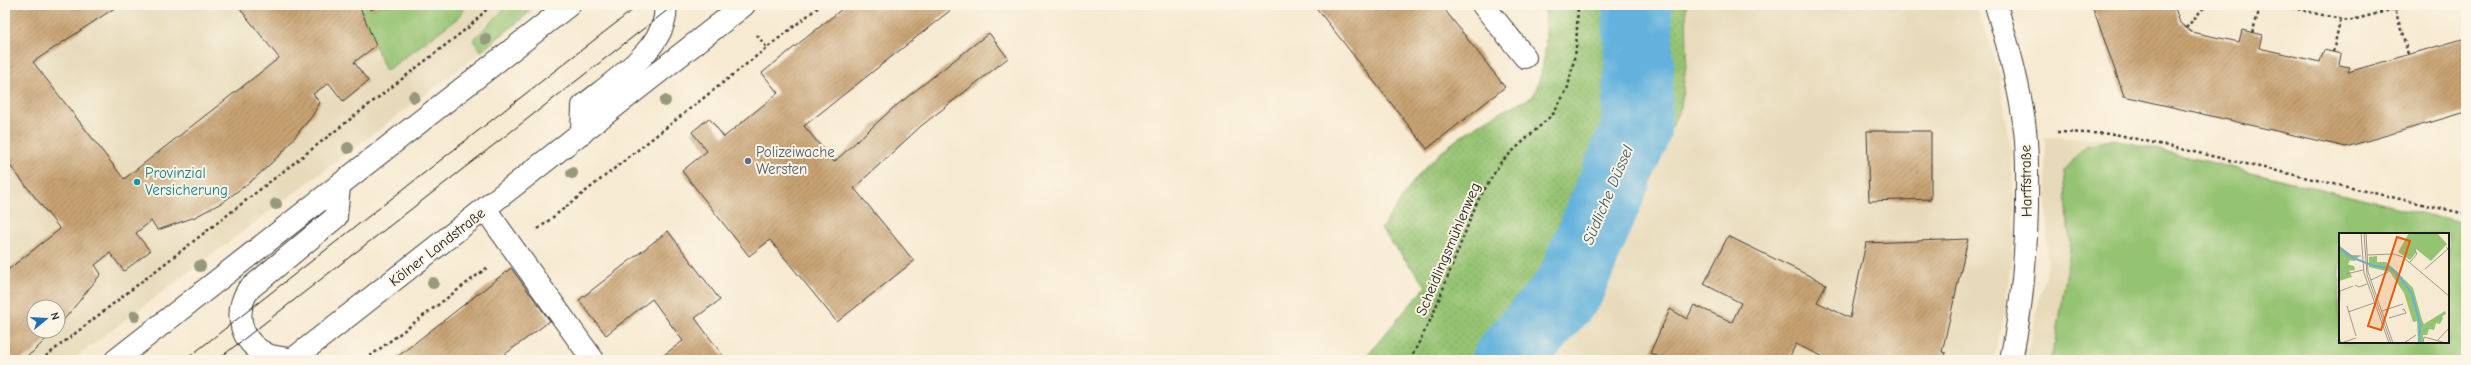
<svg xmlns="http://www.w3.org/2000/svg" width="2471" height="365" viewBox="0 0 2471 365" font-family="'Comic Neue',sans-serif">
	<defs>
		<pattern id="park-dots" width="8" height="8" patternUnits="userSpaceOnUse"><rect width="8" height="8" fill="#94c371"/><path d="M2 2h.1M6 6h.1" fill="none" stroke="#7fa761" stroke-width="1.8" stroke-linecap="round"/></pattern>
		<pattern id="building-hatch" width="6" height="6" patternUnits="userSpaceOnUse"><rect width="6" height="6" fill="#c7a272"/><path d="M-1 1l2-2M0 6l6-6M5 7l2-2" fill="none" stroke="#a1835d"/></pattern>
	</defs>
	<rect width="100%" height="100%" fill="#fcf5e5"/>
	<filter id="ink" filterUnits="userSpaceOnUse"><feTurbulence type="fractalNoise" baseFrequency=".025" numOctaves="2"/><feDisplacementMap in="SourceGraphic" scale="8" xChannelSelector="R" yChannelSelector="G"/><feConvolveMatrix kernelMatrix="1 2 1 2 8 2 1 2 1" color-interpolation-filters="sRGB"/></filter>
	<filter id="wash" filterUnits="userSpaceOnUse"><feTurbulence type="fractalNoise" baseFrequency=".012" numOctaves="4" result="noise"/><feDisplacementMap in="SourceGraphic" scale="16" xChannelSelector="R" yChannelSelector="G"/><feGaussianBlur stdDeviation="0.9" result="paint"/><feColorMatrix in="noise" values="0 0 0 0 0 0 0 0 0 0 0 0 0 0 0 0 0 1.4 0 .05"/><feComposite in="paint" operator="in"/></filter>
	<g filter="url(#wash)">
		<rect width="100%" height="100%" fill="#f7ead2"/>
		<g fill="#e7daba" fill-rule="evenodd">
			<path d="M5,5H536L530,16L72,360H5ZM34,307H58V331H34Z"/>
			<path d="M1686,5H1976L1999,72L2012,162L2015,234L2002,327L1993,360H1545L1639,194L1681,107L1687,56Z"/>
			<path d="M2045,137L2114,139L2466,224L2448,234L2161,197L2104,360H2026L2048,261Z"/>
		</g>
		<g fill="#94c371" stroke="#587046" fill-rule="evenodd">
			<path d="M369,5L372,10L381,5H466L459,17L386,71L359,6Z"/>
			<path d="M508,5H531L527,14L481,51L473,40Z"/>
			<path d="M2114,139L2466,224V360H2050L2056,341L2070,250L2064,171L2086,146ZM2340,234H2448V342H2340Z"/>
		</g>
		<path fill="url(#park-dots)" stroke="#587046" d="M1545,5H1686L1687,56L1681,107L1639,194L1545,360H1363L1426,286L1381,229C1395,210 1408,187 1424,169C1455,136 1492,114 1533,97C1547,62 1547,41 1545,5Z"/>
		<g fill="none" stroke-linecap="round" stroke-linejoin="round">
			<path stroke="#63b2dd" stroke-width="70" d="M1507,360L1569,289L1636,129L1639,65L1637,5"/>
		</g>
		<g id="blocks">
			<g fill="url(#building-hatch)">
				<path d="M5,5H119L33,62L124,179L279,58L237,5H359L376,46L354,62L368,81L343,101L329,83L313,94L320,103L312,116L281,154L254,179L223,202L195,217L158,230L151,221L136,233L150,251L124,271L110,253L95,265L101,274L58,327V307H34V331H54L33,352L20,360H5V272L60,229L5,159Z"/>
				<path d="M369,5H381L371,10Z"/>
				<path d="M847,5H957L804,126L834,162L892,109L989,33L1008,58L921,126L854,188L914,261L837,322L770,240L749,256L682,171L707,151L692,132L709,118L724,137L778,93L762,73Z"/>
				<path d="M1314,5H1441L1505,87L1427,149Z"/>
				<path d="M2092,5H2174L2180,23L2191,32L2239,42L2242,30L2262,35L2259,48L2320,62L2324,50L2341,54L2339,65L2350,67L2348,72L2466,38V112L2346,147L2124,96Z"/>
				<path d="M1867,131H1931V199L1869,201Z"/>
				<path d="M668,231L720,300L695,318L726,360H657L683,341L652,299L606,335L579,300Z"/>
				<path d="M1728,236L1826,284L1817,302L1850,318L1866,243L1968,239L1942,352L1946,353L1943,360H1830L1796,344L1788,360H1665L1650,353L1670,309L1687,319L1694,305L1732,322L1741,303L1704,284Z"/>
				<path d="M511,268L550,321L497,360H393Z"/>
			</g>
		</g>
	</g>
	<g filter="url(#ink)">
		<use href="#blocks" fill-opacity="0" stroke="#3d3b37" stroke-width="1"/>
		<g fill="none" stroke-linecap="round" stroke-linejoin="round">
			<defs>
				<g id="minor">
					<path d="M1483,5L1525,57"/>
					<path d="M1996,5C2008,46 2020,87 2025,130C2028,155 2027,181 2027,206C2026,258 2022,309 2011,360"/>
					<path d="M485,209L593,360"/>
				</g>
				<g id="major">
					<path d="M582,133L583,106C611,83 671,45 665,5"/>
					<path d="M116,360L569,5"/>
					<path d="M292,360L744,5"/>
					<path d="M293,360C285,358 276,358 268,355C241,343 233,315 248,290L336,217L339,187"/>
				</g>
			</defs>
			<use href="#minor" stroke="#3d3b37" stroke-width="24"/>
			<use href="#major" stroke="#3d3b37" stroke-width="24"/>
			<g stroke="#3d3b37" stroke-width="2.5" stroke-dasharray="3 3" stroke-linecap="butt">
				<path d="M2280,5L2348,21L2395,9L2408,54"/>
				<path d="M2394,5L2395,9L2408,5"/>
				<path d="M2186,28L2206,5"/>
				<path d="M2252,33L2261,5"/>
				<path d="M757,35L767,48"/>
				<path d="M2333,52L2340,21"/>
				<path d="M2057,132L2115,134L2466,214"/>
				<path d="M538,229L821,5"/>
				<path d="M41,360L470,26L491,5"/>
				<path d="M365,360L488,267"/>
				<path d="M1410,360L1432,317L1477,202L1501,162L1554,113L1568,87L1576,50L1578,5"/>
			</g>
			<use href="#minor" stroke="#fff" stroke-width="22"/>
			<use href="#major" stroke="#fff" stroke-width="22"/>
			<g stroke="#1c1c1c" stroke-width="1">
				<path d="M185,360L639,5"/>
				<path d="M217,360L674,5"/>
			</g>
		</g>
		<g fill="#96997e">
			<circle cx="486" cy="39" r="6"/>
			<circle cx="414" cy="97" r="6"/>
			<circle cx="665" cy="101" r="6"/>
			<circle cx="348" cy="148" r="6"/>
			<circle cx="572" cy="173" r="6"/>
			<circle cx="276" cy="204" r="6"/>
			<circle cx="200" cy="266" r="6"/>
			<circle cx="433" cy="283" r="6"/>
			<circle cx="135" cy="316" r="6"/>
		</g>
	</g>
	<circle fill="#5c6f8a" stroke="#fcf5e5" stroke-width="1.5" cx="748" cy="161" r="4"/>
	<circle fill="#0f9aa8" stroke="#fcf5e5" stroke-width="1.5" cx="137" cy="182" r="4"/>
	<g text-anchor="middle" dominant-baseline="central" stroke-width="4" stroke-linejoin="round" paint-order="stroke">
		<g font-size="15" fill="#4e5e75" stroke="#fcf5e5" text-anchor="start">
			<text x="756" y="152">Polizeiwache<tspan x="756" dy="17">Wersten</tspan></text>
		</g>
		<g font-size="15" fill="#0d838f" stroke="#fcf5e5" text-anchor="start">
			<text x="145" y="173">Provinzial<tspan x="145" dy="17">Versicherung</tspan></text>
		</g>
		<g font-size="15" fill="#1c1c1c" stroke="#fcf5e5">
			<text transform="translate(2026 181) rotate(-91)">Harffstraße</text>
			<text transform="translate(437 247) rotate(-38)">Kölner Landstraße</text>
			<text transform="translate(1448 249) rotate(-67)">Scheidlingsmühlenweg</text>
		</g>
		<g font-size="16" font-style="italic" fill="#385869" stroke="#fcf5e5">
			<text transform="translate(1608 195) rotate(-67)">Südliche Düssel</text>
		</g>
	</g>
	<g transform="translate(2339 233)">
		<rect width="110" height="110" fill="#f7ead2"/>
		<path d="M70,0H98L108,11L92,28L77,16V20L71,27L59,19ZM0,13L12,22L20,23L16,28L9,27L7,31L15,33L16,37L8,38L7,33L8,27L5,25V30L0,31ZM106,78L107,81L84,94V110H79L78,87H83L85,91Z" fill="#94c371"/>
		<path d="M38,23V29H47L53,34L74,55L83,87L74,89L65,60L51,39L30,34V24ZM0,24L11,27L8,33L13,44L0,48ZM102,82L104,85L101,91L97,90L95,97L90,96L88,102H84V94Z" fill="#94c371"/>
		<path fill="none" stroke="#63b2dd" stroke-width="2" d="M0,15L12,24L35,33L51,35L58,40L73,61L81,92L80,110"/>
		<path fill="none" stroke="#9f9889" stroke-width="1" d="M22,0L25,40L50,110M25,0L28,42L52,110M27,0L29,39L54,110M0,13L13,23H22M28,22L55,21L64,24L110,63M71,29L78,21L76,17M86,36L109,16L107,14M7,41L24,37M32,47L49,39M16,52L20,54L28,51M8,73L17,103M43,78L64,71M9,79L35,70M0,83L1,58L14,53M50,85L67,80L65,76L63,77M0,104L2,110L17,105M99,107L110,95M65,110L77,102M84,110L85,104L107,110"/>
		<path fill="#e8590c" fill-opacity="0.15" stroke="#e8590c" stroke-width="2" d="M58,4L71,8L42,97L29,93Z"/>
		<rect width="110" height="110" fill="none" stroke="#1c1c1c" stroke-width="2"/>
	</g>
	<rect width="2471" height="365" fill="none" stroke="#fcf5e5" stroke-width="20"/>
	<g transform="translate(46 319) rotate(72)"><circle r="19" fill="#fcf5e5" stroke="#a29e95"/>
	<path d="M0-3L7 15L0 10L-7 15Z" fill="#1f6fb2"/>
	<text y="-6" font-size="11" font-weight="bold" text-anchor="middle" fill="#1c1c1c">N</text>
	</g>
</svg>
